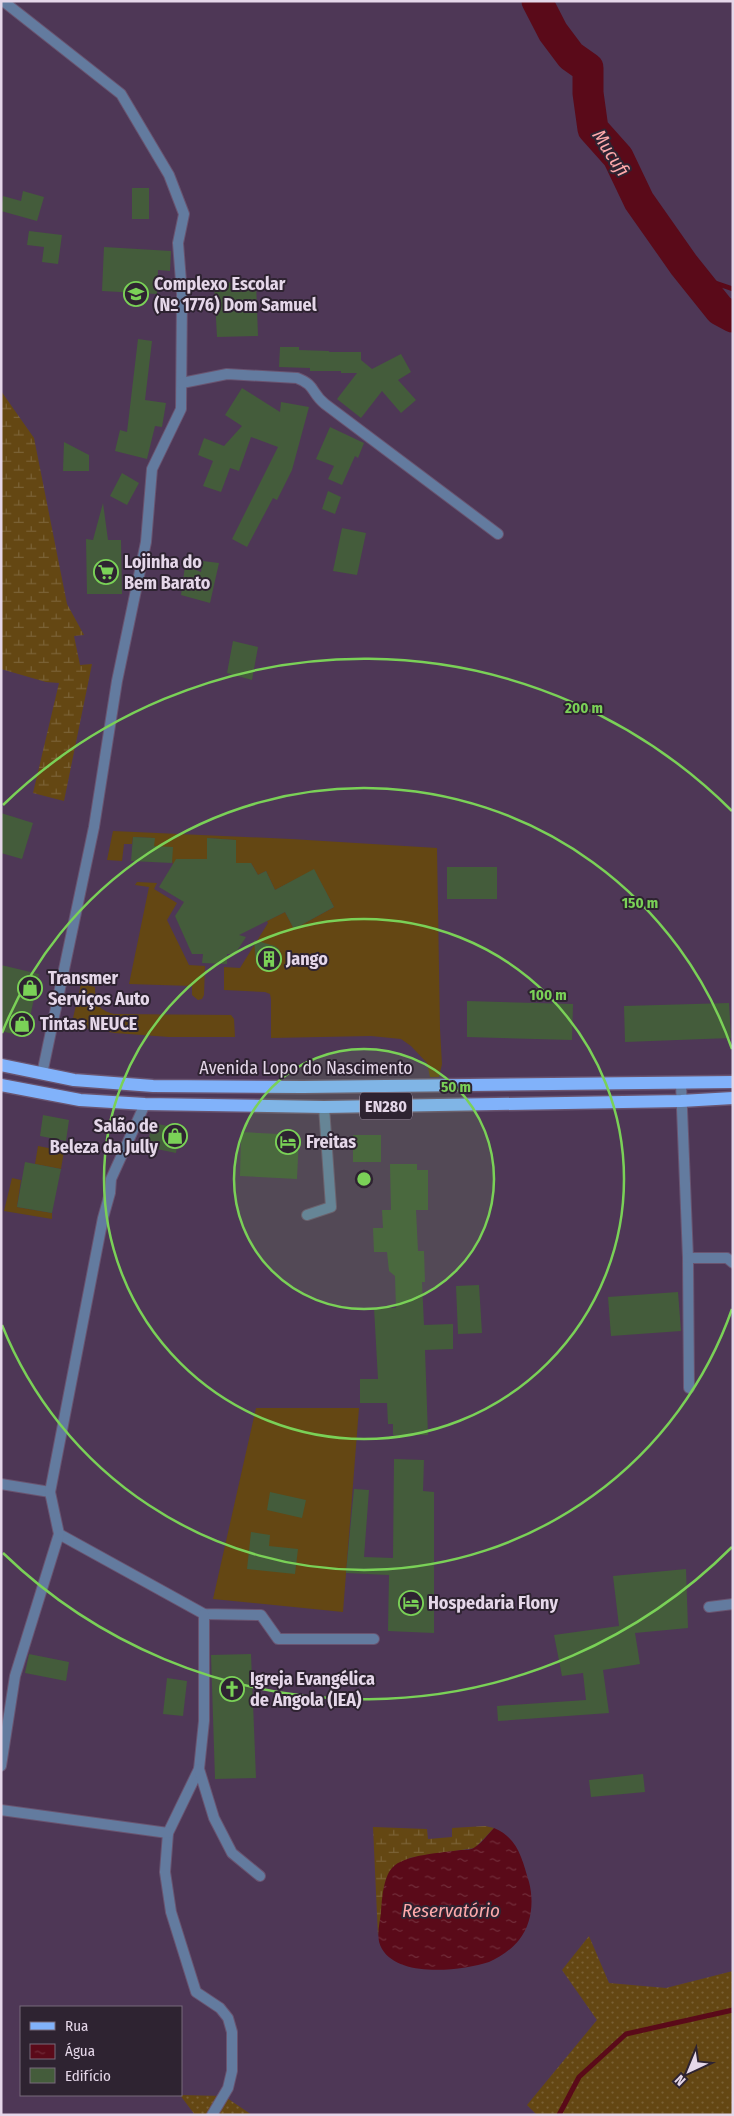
<svg xmlns="http://www.w3.org/2000/svg" width="734" height="2116" viewBox="0 0 734 2116" font-family="'Fira Sans Condensed',sans-serif">
	<defs>
		<pattern id="grass-dots" width="8" height="8" patternUnits="userSpaceOnUse" patternTransform="scale(1.25)"><rect width="8" height="8" fill="#644713"/><path d="M2 2h.1M6 6h.1" fill="none" stroke="#7a6135" stroke-width="1.8" stroke-linecap="round"/></pattern>
		<pattern id="wetland-marsh" width="20" height="14" patternUnits="userSpaceOnUse" patternTransform="scale(1.25)"><rect width="20" height="14" fill="#644713"/><path d="M1 5h8M5 5V1M11 12h8M15 12V8" fill="none" stroke="#7a6135"/></pattern>
		<pattern id="water-ripples" width="26" height="14" patternUnits="userSpaceOnUse" patternTransform="scale(1.25)"><rect width="26" height="14" fill="#5a0a19"/><path d="M2 4q2-2 4 0t4 0M15 11q2-2 4 0t4 0" fill="none" stroke="#722d3a"/></pattern>
	</defs>
	<rect width="100%" height="100%" fill="#4e3756"/>
	<g fill="url(#grass-dots)">
		<path d="M589,1936L609,1983L666,1988L733,1971V2115H537L527,2105L597,2020L562,1970Z"/>
		<path d="M180,2095L224,2096L252,2115H195Z"/>
	</g>
	<g fill="url(#wetland-marsh)">
		<path d="M1,391L34,438L67,604L84,635L74,636L80,665L92,664L64,801L33,793L59,683L46,682L1,669Z"/>
		<path d="M485,1826L494,1828L475,1848L409,1858L380,1921L378,1936L373,1827L427,1829L428,1839L452,1837V1828Z"/>
	</g>
	<g fill="#644713">
		<path d="M113,831L291,839L437,848L440,1029L442,1064L439,1077H430L427,1063L411,1046L401,1039L371,1036L271,1038V999L270,994L265,992L224,990V967L240,968L268,923L267,921L285,912L294,929L334,907L314,870L275,890L266,871L258,875L251,863H225L236,840L207,838V859L173,865L172,860L154,859V838L133,837L132,844H124L122,861L107,860Z"/>
		<path d="M137,882L157,883L154,889L177,903L167,920L189,965L205,966L204,995L202,999L198,1000L192,995V986L129,984L149,887L135,885Z"/>
		<path d="M81,984L95,987C95,1003 98,1010 114,1014L231,1015L234,1019L235,1037H169L115,1033L84,1028L78,1026L73,1018Z"/>
		<path d="M38,1146L64,1151L61,1169L35,1164Z"/>
		<path d="M12,1178L21,1180L17,1207L52,1213V1219L4,1211Z"/>
		<path d="M256,1408H359L343,1612L213,1599Z"/>
	</g>
	<path fill="url(#water-ripples)" d="M494,1828C518,1838 522,1859 529,1882C534,1901 532,1924 519,1940C512,1949 499,1958 489,1962C461,1971 399,1978 382,1949C375,1937 380,1924 381,1912C382,1900 383,1878 392,1868C404,1854 443,1853 461,1850C465,1850 472,1850 475,1847C482,1843 488,1834 494,1828Z"/>
	<g fill="none" stroke-linecap="round" stroke-linejoin="round">
		<g stroke="#5a0a19" stroke-width="5">
			<path d="M692,275L733,289"/>
			<path d="M559,2115L579,2077L626,2034L733,2010"/>
		</g>
		<path stroke="#5a0a19" stroke-width="31" d="M537,1L553,32L571,56L588,68V93L593,129L618,157L639,201L684,265L720,310L733,317"/>
	</g>
	<g fill="#445c3b">
		<rect x="132" y="188" width="17" height="31"/>
		<path d="M23,191L44,197L37,221L1,211L3,196L21,201Z"/>
		<path d="M29,231L62,235L58,264L42,262L44,247L27,245Z"/>
		<path d="M104,247L171,251L170,271L158,270L157,294L102,291Z"/>
		<path d="M256,282L258,336L217,337L214,283Z"/>
		<path d="M138,339L152,341L145,400L166,403L162,427L155,426L147,459L115,451L120,430L127,432Z"/>
		<path d="M280,347H299V350L329,351V352H361V360L372,369L401,354L411,372L398,380L416,400L401,413L382,391L361,418L337,399L357,373H341V371H310V368L279,367Z"/>
		<path d="M242,388L280,412L281,402L309,407L292,470L277,500L273,498L247,547L232,539L278,447L251,437L239,471L230,468L221,492L203,486L213,461L198,455L204,438L224,446L242,426L225,415Z"/>
		<path d="M330,427L364,443L358,458L355,456L342,485L328,479L334,466L316,459Z"/>
		<path d="M64,442L89,455V471H63Z"/>
		<path d="M122,473L139,483L127,505L110,496Z"/>
		<path d="M328,491L341,497L335,514L322,509Z"/>
		<path d="M103,503L108,540H121L122,594H87L86,539L93,540Z"/>
		<path d="M342,528L366,533L357,575L333,571Z"/>
		<path d="M203,561L219,563L210,603L181,595L185,566L201,572Z"/>
		<path d="M233,641L258,647L252,680L227,673Z"/>
		<path d="M1,813L33,823L22,859L1,853Z"/>
		<path d="M133,837L155,838L154,846L173,847L172,863L131,861Z"/>
		<path d="M207,838L236,840V863H251L258,875L266,871L275,890L314,869L334,907L294,929L285,912L239,935L246,937L235,954H227V964L202,963L203,954H192L175,916L184,902L159,887L176,859H207Z"/>
		<rect x="447" y="867" width="50" height="32"/>
		<path d="M254,940L275,946L279,949L282,957L278,968L266,971L258,967L256,963Z"/>
		<path d="M1,965L39,974L26,1037L1,1031Z"/>
		<path d="M467,1001L573,1004L572,1040L467,1037Z"/>
		<path d="M729,1003L731,1038L625,1042L624,1006Z"/>
		<path d="M43,1115L69,1120L66,1141L40,1136Z"/>
		<path d="M152,1123L180,1128L176,1153L147,1147Z"/>
		<path d="M241,1132L299,1135L297,1179L240,1176Z"/>
		<rect x="353" y="1135" width="28" height="27"/>
		<path d="M25,1162L61,1169L52,1213L17,1207Z"/>
		<path d="M390,1164H417V1170H428V1210H416L418,1251H424L425,1282H422L424,1325L453,1324V1349L425,1350L428,1435H393V1424H388L387,1403H360V1379H378L374,1308H396L395,1276L389,1271L387,1252H374L373,1228H383L382,1210H391Z"/>
		<path d="M479,1285L482,1333L458,1334L456,1286Z"/>
		<path d="M678,1292L681,1331L611,1336L608,1297Z"/>
		<path d="M394,1459L424,1460L423,1491L434,1492V1633L388,1631L389,1575L346,1573L354,1489L369,1490L364,1557L393,1558Z"/>
		<path d="M270,1492L306,1500L302,1518L267,1510Z"/>
		<path d="M251,1532L270,1535L269,1546L298,1549L295,1574L247,1569Z"/>
		<path d="M686,1569L688,1628L635,1633L640,1664L603,1670L609,1713L498,1721L497,1706L586,1700L583,1673L562,1676L554,1635L619,1626L613,1576Z"/>
		<path d="M29,1654L69,1662L66,1681L25,1673Z"/>
		<path d="M251,1654L256,1778L215,1779L211,1655Z"/>
		<path d="M167,1678L187,1681L183,1716L163,1714Z"/>
		<path d="M643,1774L645,1792L591,1797L589,1780Z"/>
	</g>
	<g fill="none" stroke-linecap="round" stroke-linejoin="round">
		<defs>
			<g id="street">
				<path d="M3,1L121,94L169,175L184,214L178,243L182,294L181,409L152,469L146,542L117,681L94,827L42,1074"/>
				<path d="M182,383L227,374L297,378C316,385 311,393 325,404L498,534"/>
				<path d="M681,1084L688,1258L689,1388"/>
				<path d="M307,1215L331,1207L324,1107"/>
				<path d="M688,1258H727L733,1263"/>
				<path d="M1,1484L50,1492"/>
				<path d="M59,1534L204,1614L261,1615L278,1639H374"/>
				<path d="M709,1607L733,1604"/>
				<path d="M204,1614V1721L199,1769L168,1833L165,1872L171,1912L196,1992L220,2008L228,2018L232,2032V2071L228,2088L212,2115"/>
				<path d="M1,1766L15,1676L59,1534L50,1492L103,1218L110,1193L111,1179L145,1104"/>
				<path d="M199,1769L214,1818L232,1853L260,1876"/>
				<path d="M1,1810L168,1833"/>
			</g>
			<g id="primary">
				<path d="M1,1065L74,1080L153,1086L303,1087L733,1082"/>
				<path d="M1,1085L80,1100L145,1104L324,1107L681,1101L733,1098"/>
			</g>
		</defs>
		<use href="#street" stroke="#695470" stroke-width="12"/>
		<use href="#primary" stroke="#695470" stroke-width="15"/>
		<use href="#street" stroke="#637b9f" stroke-width="10"/>
		<use href="#primary" stroke="#81b2fa" stroke-width="12"/>
	</g>
	<circle cx="364" cy="1179" r="130" fill="#7ad157" fill-opacity=".12"/>
	<g fill="none" stroke="#7ad157" stroke-width="2.5">
		<circle cx="364" cy="1179" r="130"/>
		<circle cx="364" cy="1179" r="260"/>
		<path d="M732 1309A390 390 0 0 1 2 1325M2 1033A390 390 0 0 1 732 1049"/>
		<path d="M732 1547A520 520 0 0 1 3 1553M3 805A520 520 0 0 1 732 811"/>
	</g>
	<defs>
		<symbol id="school-ring" viewBox="-11 -11 22 22"><circle r="9.5" fill="#2e2331" stroke="#7ad157" stroke-width="1.5"/><path d="M0-5L7-2L0 1L-7-2ZM-4 1L0 2.5L4 1V4Q0 6-4 4Z" fill="#7ad157"/></symbol>
		<symbol id="supermarket-ring" viewBox="-11 -11 22 22"><circle r="9.5" fill="#2e2331" stroke="#7ad157" stroke-width="1.5"/><path d="M-6-5.5h2.5l.6 2H6L4.5 2H-2.5L-4.4-4H-6ZM-1.5 3.2a1.3 1.3 0 1 0 .1 0ZM3 3.2a1.3 1.3 0 1 0 .1 0Z" fill="#7ad157"/></symbol>
		<symbol id="building-ring" viewBox="-11 -11 22 22"><circle r="9.5" fill="#2e2331" stroke="#7ad157" stroke-width="1.5"/><path d="M-4-6H4V6H1V3H-1V6H-4ZM-2.5-4.3h1.7v1.8h-1.7ZM.8-4.3h1.7v1.8H.8ZM-2.5-1h1.7V.8h-1.7ZM.8-1h1.7V.8H.8Z" fill="#7ad157"/></symbol>
		<symbol id="shop-ring" viewBox="-11 -11 22 22"><circle r="9.5" fill="#2e2331" stroke="#7ad157" stroke-width="1.5"/><path d="M-5-2.5h2.3a2.7 3.5 0 0 1 5.4 0H5L5.5 6h-11ZM-1.5-2.5h3a1.5 2.3 0 0 0-3 0Z" fill="#7ad157"/></symbol>
		<symbol id="hotel-ring" viewBox="-11 -11 22 22"><circle r="9.5" fill="#2e2331" stroke="#7ad157" stroke-width="1.5"/><path d="M-6-4.5h1.5V1H6V5H4.5V3h-9V5H-6ZM-4 0a1.8 1.8 0 1 1 3.6 0ZM.5 0V-2.5h3Q6-2.5 6 0Z" fill="#7ad157"/></symbol>
		<symbol id="church-ring" viewBox="-11 -11 22 22"><circle r="9.5" fill="#2e2331" stroke="#7ad157" stroke-width="1.5"/><path d="M-1.2-6h2.4v3.5h3.3v2.4h-3.3V6h-2.4V-.1h-3.3v-2.4h3.3Z" fill="#7ad157"/></symbol>
	</defs>
	<g fill-rule="evenodd">
		<use href="#school-ring" x="122" y="280" width="28" height="28"/>
		<use href="#supermarket-ring" x="92" y="558" width="28" height="28"/>
		<use href="#building-ring" x="255" y="945" width="28" height="28"/>
		<use href="#shop-ring" x="16" y="974" width="28" height="28"/>
		<use href="#shop-ring" x="8" y="1010" width="28" height="28"/>
		<use href="#shop-ring" x="161" y="1122" width="28" height="28"/>
		<use href="#hotel-ring" x="274" y="1128" width="28" height="28"/>
		<use href="#hotel-ring" x="397" y="1589" width="28" height="28"/>
		<use href="#church-ring" x="218" y="1675" width="28" height="28"/>
	</g>
	<g text-anchor="middle" dominant-baseline="central" stroke-width="4" stroke-linejoin="round" paint-order="stroke">
		<rect fill="#2e2331" stroke="#aea1b2" stroke-width="1" x="360" y="1092.5" width="52" height="27" rx="4"/>
		<g font-size="16" font-weight="bold" fill="#e5d7e9">
			<text x="386" y="1106">EN280</text>
		</g>
		<g font-size="18" font-weight="bold" fill="#e5d7e9" stroke="#2e2331" text-anchor="start">
			<text x="154" y="284">Complexo Escolar<tspan x="154" dy="21">(Nº 1776) Dom Samuel</tspan></text>
			<text x="124" y="562">Lojinha do<tspan x="124" dy="21">Bem Barato</tspan></text>
			<text x="286" y="959">Jango</text>
			<text x="48" y="978">Transmer<tspan x="48" dy="21">Serviços Auto</tspan></text>
			<text x="40" y="1024">Tintas NEUCE</text>
			<text x="158" y="1126" text-anchor="end">Salão de<tspan x="158" dy="21">Beleza da Jully</tspan></text>
			<text x="306" y="1142">Freitas</text>
			<text x="428" y="1603">Hospedaria Flony</text>
			<text x="250" y="1679">Igreja Evangélica<tspan x="250" dy="21">de Angola (IEA)</tspan></text>
		</g>
		<g font-size="18" fill="#e5d7e9" stroke="#2e2331">
			<text x="306" y="1068">Avenida Lopo do Nascimento</text>
		</g>
		<g font-size="19" font-style="italic" fill="#fea9ab" stroke="#2e2331">
			<text transform="translate(611 153) rotate(57)">Mucufi</text>
			<text x="451" y="1910">Reservatório</text>
		</g>
	</g>
	<circle cx="364" cy="1179" r="8" fill="#7ad157" stroke="#2e2331" stroke-width="2.5"/>
	<g font-size="15" text-anchor="middle" font-weight="bold" fill="#7ad157" stroke="#2e2331" stroke-width="4" stroke-linejoin="round" paint-order="stroke">
		<text x="584" y="713">200 m</text>
		<text x="640" y="908">150 m</text>
		<text x="548" y="1000">100 m</text>
		<text x="456" y="1092">50 m</text>
	</g>
	<rect width="734" height="2116" fill="none" stroke="#e5d7e9" stroke-width="5"/>
	<rect x="20" y="2006" width="162" height="90" fill="#2e2331" stroke="#776b7b"/>
	<rect x="30" y="2022" width="25" height="8" fill="#81b2fa" stroke="#776b7b"/>
	<text x="65" y="2031" font-size="15" fill="#e5d7e9">Rua</text>
	<rect x="30" y="2044" width="25" height="15" fill="url(#water-ripples)" stroke="#776b7b"/>
	<text x="65" y="2056" font-size="15" fill="#e5d7e9">Água</text>
	<rect x="30" y="2068" width="25" height="15" fill="#445c3b" stroke="#776b7b"/>
	<text x="65" y="2081" font-size="15" fill="#e5d7e9">Edifício</text>
	<g transform="translate(689 2071) rotate(224)" stroke="#2e2331" stroke-width="4" paint-order="stroke">
	<path d="M0-4L9 19L0 12L-9 19Z" fill="#e5d7e9"/>
	<text y="-8" font-size="14" font-weight="bold" text-anchor="middle" fill="#e5d7e9">N</text>
	</g>
</svg>
